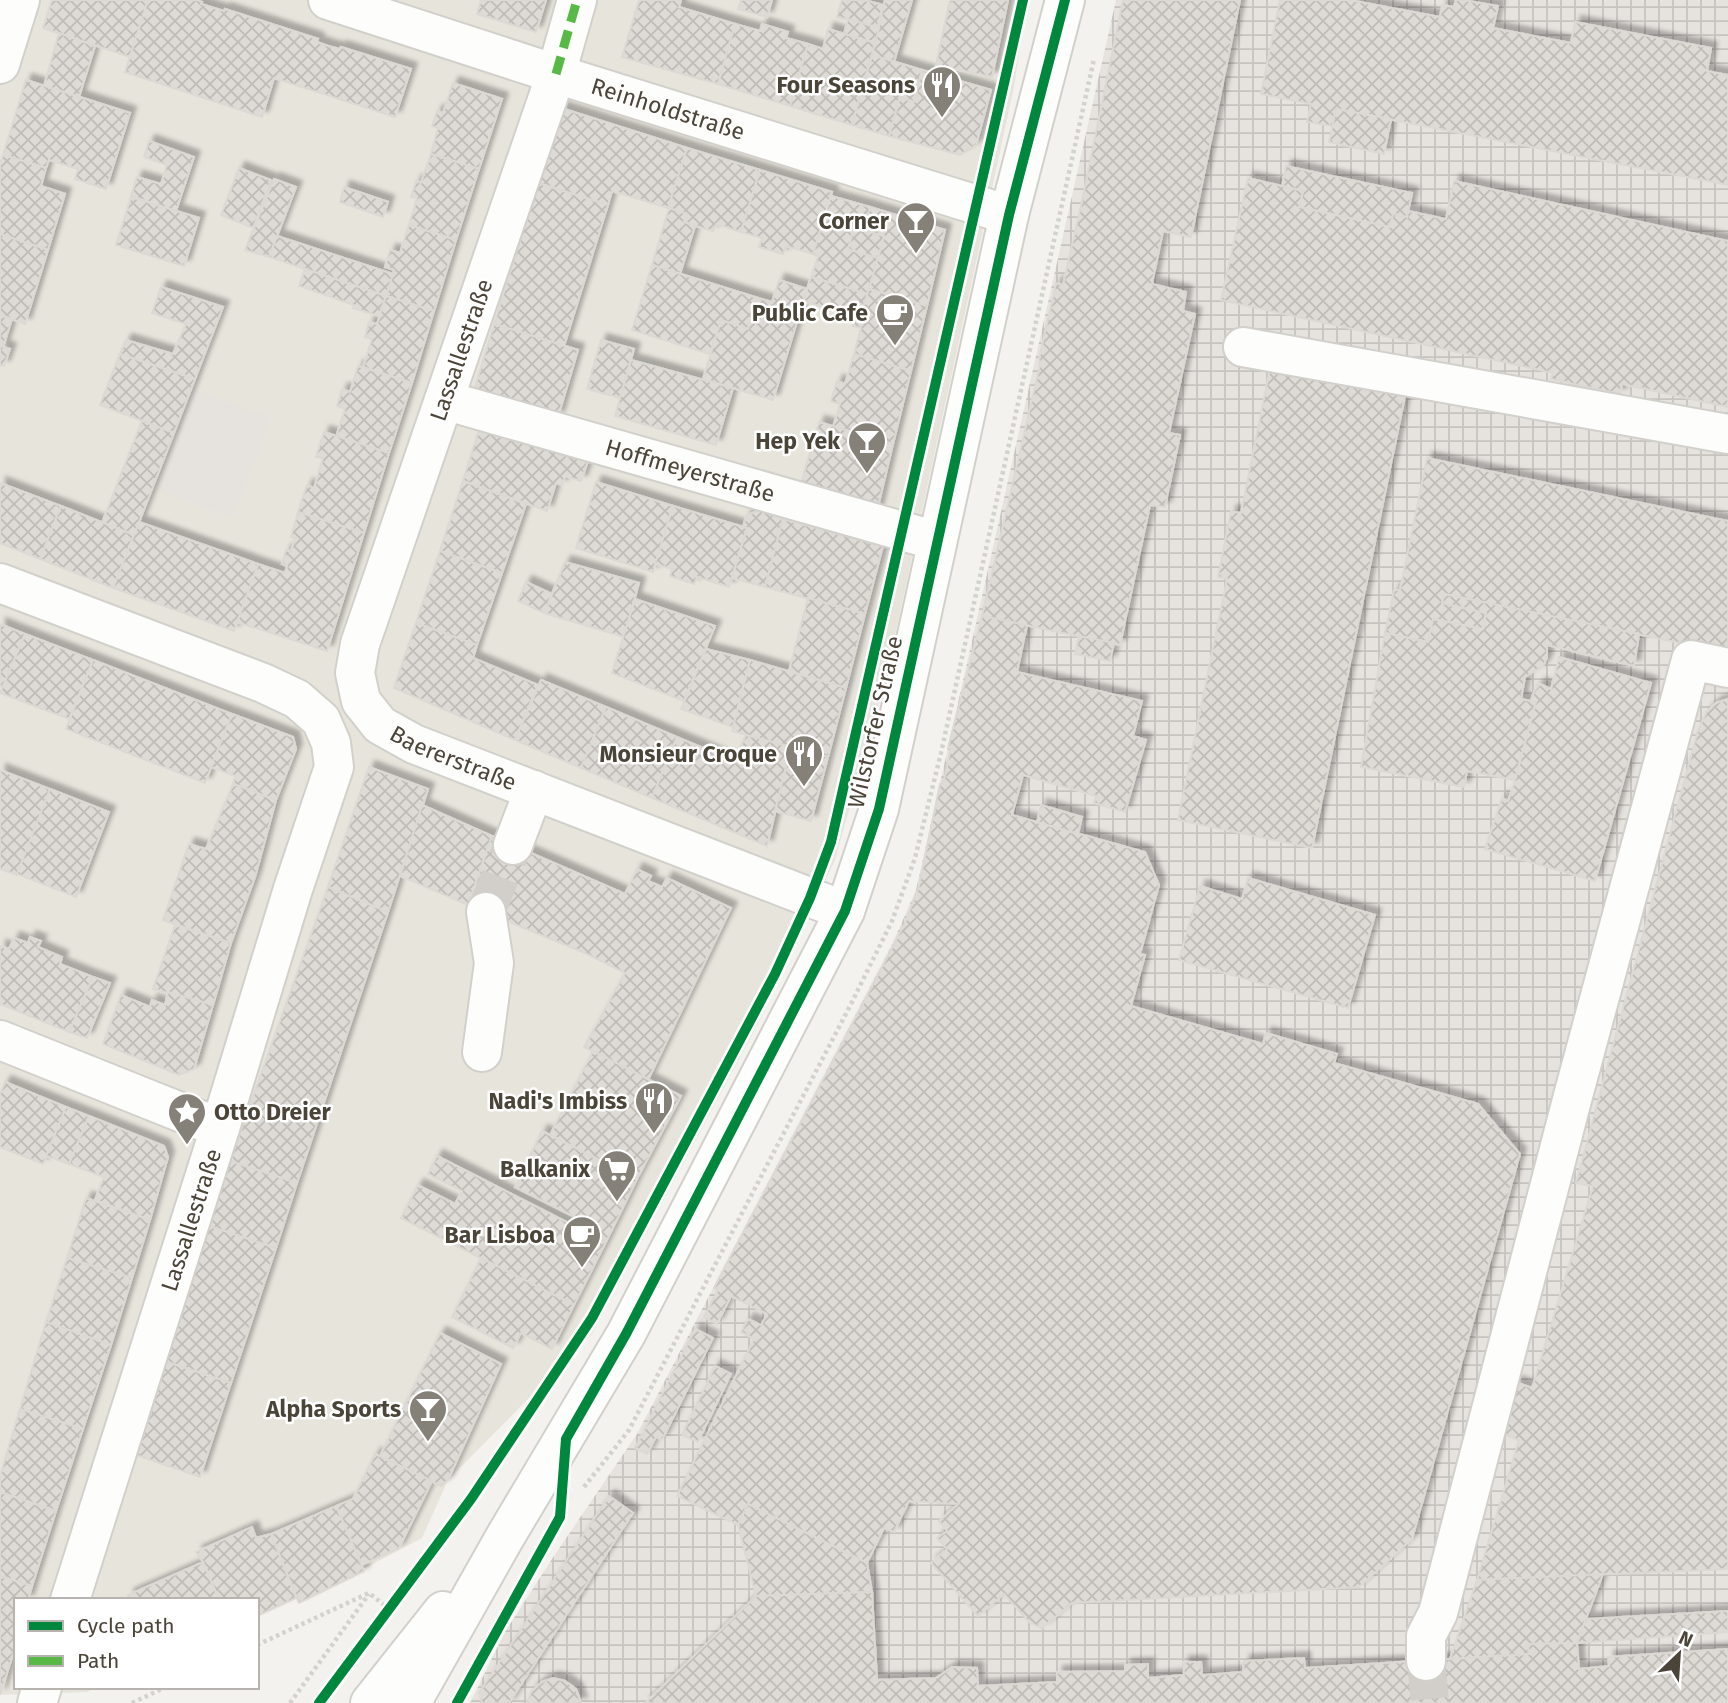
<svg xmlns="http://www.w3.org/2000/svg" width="1728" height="1703" viewBox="0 0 1728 1703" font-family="'Fira Sans',sans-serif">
	<defs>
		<pattern id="industrial-grid" width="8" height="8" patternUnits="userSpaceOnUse" patternTransform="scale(1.75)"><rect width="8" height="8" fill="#e6e2de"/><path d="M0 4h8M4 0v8" fill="none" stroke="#c7c3bf"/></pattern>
		<pattern id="building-cross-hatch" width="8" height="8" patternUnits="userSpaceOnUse" patternTransform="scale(1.75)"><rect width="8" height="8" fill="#dedbd6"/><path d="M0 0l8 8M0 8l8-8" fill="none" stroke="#c0bdb8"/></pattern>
		<filter id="shadow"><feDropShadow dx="6" dy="-6" stdDeviation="2" flood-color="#0004"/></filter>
	</defs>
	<rect width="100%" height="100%" fill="#f4f2ee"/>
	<path fill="#e7e4dc" d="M0,0H1027L1014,87L885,682L835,860L760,1020L592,1334L448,1480L422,1538L299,1603L296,1598L16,1600V1687H97L87,1692L0,1695Z"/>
	<path fill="url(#industrial-grid)" d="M1116,0H1728V1703H470L505,1632L552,1559L637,1434L892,945L916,890Z"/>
	<path fill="#e6e3df" d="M191,388L271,418L233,518L152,488Z"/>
	<g fill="url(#building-cross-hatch)" stroke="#dcd9d4" stroke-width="2" filter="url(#shadow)">
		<path d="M52,0H148L130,57L43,28Z"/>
		<path d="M148,0H197L202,2L201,4L224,11L225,9L318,39L317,42L328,46L340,49L341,47L411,69L395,117L274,78L262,117L125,72Z"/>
		<path d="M481,0H546L536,32L477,14Z"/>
		<path d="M639,0H681L679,7L735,24L718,84L622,57Z"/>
		<path d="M741,0H772L767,17L738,9Z"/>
		<path d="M842,0H864L883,5L877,28L837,17Z"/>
		<path d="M885,0H912L894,62L872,55Z"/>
		<path d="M950,0H1008L992,77L936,65Z"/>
		<path d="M1123,0H1240L1191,237L1163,231L1152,284L1186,292L1183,311L1195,314L1169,433L1180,435L1165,507L1150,505L1120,645L982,616L1040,365L1039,359L1056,283L1063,285L1082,201Z"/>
		<path d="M1280,0H1350L1440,17L1442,5L1454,7L1456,0H1463L1498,6L1493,28L1571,43L1575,22L1711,48L1707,71L1728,75V185L1336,109L1333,126L1307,122L1311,104L1261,94Z"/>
		<path d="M848,19L879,28L875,43L844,34Z"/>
		<path d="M735,24L760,31L762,24L788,32L786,38L808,44L790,106L718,84Z"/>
		<path d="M828,29L875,43L852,125L790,106L808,44L823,49Z"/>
		<path d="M59,33L95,46L79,97L44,86Z"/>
		<path d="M872,55L922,70L914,102L900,97L889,136L852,125Z"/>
		<path d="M922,70L991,90L976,145L960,155L889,136L900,97L914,102Z"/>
		<path d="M26,80L130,113L106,189L75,179L78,169L49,160L46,168L3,155Z"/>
		<path d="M453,83L502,99L479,169L431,154L438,128L432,126L437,111L443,113Z"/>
		<path d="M561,108L687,148L668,208L612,191L608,205L538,183Z"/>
		<path d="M1336,109L1391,119L1384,154L1329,142Z"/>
		<path d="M149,141L194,157L176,211L131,196L137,177L161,184L167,165L144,157Z"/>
		<path d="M687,148L760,170L741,232L716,224L713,231L695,226L684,222L687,214L668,208Z"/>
		<path d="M431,154L479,169L456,240L409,225L417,198L411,197L416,181L421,183Z"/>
		<path d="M3,155L46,168L41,186L65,194L48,250L0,234V164Z"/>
		<path d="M1286,166L1412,193L1407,217L1393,214L1390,227L1299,207L1303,191L1282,186Z"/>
		<path d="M239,168L271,180L253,228L221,215Z"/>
		<path d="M760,170L832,192L813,254L786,246L783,254L759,247L762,238L741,232Z"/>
		<path d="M1248,178L1303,191L1299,207L1390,227L1393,214L1407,217L1408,211L1446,219L1454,181L1728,241V407L1622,384L1620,394L1551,379L1553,373L1221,300Z"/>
		<path d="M274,179L296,187L269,257L245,250Z"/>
		<path d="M538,183L608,205L564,346L494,324Z"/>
		<path d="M344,187L388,202L383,217L340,202Z"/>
		<path d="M831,196L870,207L864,231L854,228L848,249L878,258L868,294L811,277L818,257L813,254Z"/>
		<path d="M131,197L199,218L184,266L116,245Z"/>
		<path d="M870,207L945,230L927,306L869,289L884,236L864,231Z"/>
		<path d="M669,208L687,214L684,222L695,226L680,274L652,265Z"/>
		<path d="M409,225L456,240L434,311L386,296L394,270L385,267L390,250L400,253Z"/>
		<path d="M854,228L884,236L878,258L848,249Z"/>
		<path d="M0,234L48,250L25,324L0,315Z"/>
		<path d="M277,236L393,274L386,296L269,257Z"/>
		<path d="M652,265L758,298L748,329L721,320L710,354L632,330Z"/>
		<path d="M305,269L386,296L379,316L353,308L354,305L299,286Z"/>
		<path d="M811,277L868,294L863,308L859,306L856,317L803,301Z"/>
		<path d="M779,280L807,289L773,400L703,379L721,320L748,329L758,298L772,302Z"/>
		<path d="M161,287L223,307L195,379L120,354L126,340L173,354L186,324L152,313Z"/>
		<path d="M869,289L927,306L911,371L854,354L861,328L853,326L859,306L863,308Z"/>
		<path d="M386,296L434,311L412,383L363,367L372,339L365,337L369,322L377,324Z"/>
		<path d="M0,315L12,319L3,347L10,349L4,366L0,365Z"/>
		<path d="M494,324L578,350L558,417L474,391Z"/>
		<path d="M601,340L634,349L620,398L587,389Z"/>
		<path d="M120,354L195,379L174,433L100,405Z"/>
		<path d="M854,354L911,371L893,444L833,427L840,404L831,401L837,381L845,384Z"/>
		<path d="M631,360L733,388L716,445L615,416Z"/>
		<path d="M358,366L412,383L389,453L336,437L345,409L337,406L342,389L350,392Z"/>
		<path d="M1270,368L1405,396L1312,848L1178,820L1227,579L1218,577L1231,511L1241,513Z"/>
		<path d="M142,421L174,433L134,535L102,523Z"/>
		<path d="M819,422L893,444L877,511L799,490Z"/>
		<path d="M491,428L588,461L581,481L565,476L562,485L556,483L547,511L463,481L478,433Z"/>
		<path d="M324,432L389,453L364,533L298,512L307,485L314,488L323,458L316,457Z"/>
		<path d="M1427,458L1728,521V653L1444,594L1442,603L1486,613L1483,629L1433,619L1428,642L1385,633L1394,590H1400Z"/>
		<path d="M463,481L526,504L502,573L440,551Z"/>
		<path d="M596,482L673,506L653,572L576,548Z"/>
		<path d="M0,483L61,506L40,559L0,543Z"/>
		<path d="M61,506L134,535L113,588L40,559Z"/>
		<path d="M673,506L747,528L729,587L697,577L694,584L670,576L672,569L655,564Z"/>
		<path d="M759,510L783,519L765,587L732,578L747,528L743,527L746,516Z"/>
		<path d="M298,512L364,533L327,651L237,622L258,564L285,573L287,566L282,564L286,550L291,552L295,538L291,537Z"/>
		<path d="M783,519L883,546L865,614L765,587Z"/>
		<path d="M139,522L258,564L234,631L113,588Z"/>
		<path d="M440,551L502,573L477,645L416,623Z"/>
		<path d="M565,562L639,583L624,637L544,613Z"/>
		<path d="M526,582L552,594L544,613L518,601Z"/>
		<path d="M1444,594L1639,634L1634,666L1547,645V658L1543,666L1525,677L1521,699L1536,702L1515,780L1467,771L1464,787L1361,767L1385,633L1428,642L1433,619L1483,629L1486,613L1442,603Z"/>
		<path d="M808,598L865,614L846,688L789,671Z"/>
		<path d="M635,599L715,626L684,701L612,673Z"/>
		<path d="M982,616L1027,625L1017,672L1142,701L1133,736L1146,740L1125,812L1094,803L1096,796L1023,775L1012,815L1145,852L1159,885L1140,954L1145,955L1131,1006L1263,1044L1266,1033L1337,1054L1334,1063L1478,1104L1520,1154L1412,1539L1359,1587L1072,1603L1042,1628L1030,1623L1004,1594L978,1616L931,1563L947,1549L937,1538L947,1531L939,1521L958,1504L909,1501L894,1532L884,1528L867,1563L748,1504L738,1525L677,1496L754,1339L741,1332L748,1319L761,1325L767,1314L731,1296L717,1324L704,1317L718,1290L714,1288L905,923L919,886L940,784H943L951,748H948Z"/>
		<path d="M416,623L477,645L473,658L538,685L515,740L394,688Z"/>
		<path d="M0,624L25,634L3,687L0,686Z"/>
		<path d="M25,634L93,660L69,719L0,693Z"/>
		<path d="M1079,636L1114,643L1110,661L1075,654Z"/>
		<path d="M706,649L750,660L733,727L681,709Z"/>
		<path d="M1559,657L1651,683L1595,881L1485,849L1502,798L1508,801L1515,780L1536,702L1531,701L1534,691L1540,684L1551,689Z"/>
		<path d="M93,660L232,714L205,783L66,729Z"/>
		<path d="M750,660L846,688L828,757L732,731Z"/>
		<path d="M541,680L606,707L581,768L515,740Z"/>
		<path d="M1728,699V1569L1477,1580L1519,1440L1500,1433L1516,1382L1532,1388L1593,1186L1576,1183L1698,730L1707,711L1716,703Z"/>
		<path d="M606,707L677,737L652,798L581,768Z"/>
		<path d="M232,714L293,737L296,749L276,800L233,784L235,776L211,767Z"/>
		<path d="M746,735L791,747L767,846L652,798L677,737L734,761Z"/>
		<path d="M791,747L828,757L811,821L775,811Z"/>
		<path d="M369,767L428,789L388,912L328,887Z"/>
		<path d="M0,770L50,789L17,875L0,869Z"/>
		<path d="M233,784L276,800L255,877L231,943L163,920L189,844L206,849Z"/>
		<path d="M50,789L109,812L76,897L17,874Z"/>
		<path d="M422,805L492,836L468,905L400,876Z"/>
		<path d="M1041,805L1082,817L1078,834L1037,822Z"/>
		<path d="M492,836L625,894L637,869L651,876L648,881L662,887L667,878L731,908L648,1080L584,1047L625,973L585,953L468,905Z"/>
		<path d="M1248,878L1375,915L1348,1008L1179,960L1200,886L1242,899Z"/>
		<path d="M328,887L388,912L297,1183L230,1161Z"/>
		<path d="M175,925L231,943L213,1005L153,989Z"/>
		<path d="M30,937L41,941L38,947L62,957L60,964L93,977L69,1032L0,1004V946L9,949L14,938L28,943Z"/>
		<path d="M93,977L110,983L87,1038L69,1032Z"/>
		<path d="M168,992L213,1005L194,1069L179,1075L103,1044L121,995L150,1007L152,1000L165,1005Z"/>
		<path d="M593,1051L681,1096L637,1179L550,1135Z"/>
		<path d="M5,1082L66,1107L43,1164L0,1147V1094Z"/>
		<path d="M66,1107L89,1116L69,1164L46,1156Z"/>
		<path d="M89,1116L164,1146L168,1157L150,1220L95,1200L104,1177L69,1164Z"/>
		<path d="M542,1131L637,1179L606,1242L578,1227L581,1220L515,1187Z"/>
		<path d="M437,1156L606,1242L574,1305L401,1218L418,1185L455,1204L462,1191L428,1174Z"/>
		<path d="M230,1161L297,1183L276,1248L209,1226Z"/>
		<path d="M86,1198L150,1220L132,1278L67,1258Z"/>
		<path d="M209,1226L276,1248L231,1383L164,1361Z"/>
		<path d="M67,1258L132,1278L111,1345L46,1322Z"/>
		<path d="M481,1258L574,1305L552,1349L521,1333L513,1348L452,1317Z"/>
		<path d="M46,1322L111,1345L83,1429L20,1409Z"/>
		<path d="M695,1329L713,1338L662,1440L656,1437L647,1454L635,1448Z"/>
		<path d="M440,1333L501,1364L448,1480L441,1486L380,1456Z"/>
		<path d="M164,1361L231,1383L200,1477L133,1454Z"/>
		<path d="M715,1366L731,1374L698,1442L682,1435Z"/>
		<path d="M20,1409L83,1429L56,1511L0,1492V1476Z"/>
		<path d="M375,1454L432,1481L399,1548L362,1565L336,1506L353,1499Z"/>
		<path d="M0,1492L56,1511L32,1586L0,1576Z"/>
		<path d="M609,1496L633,1513L509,1703H482L479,1693Z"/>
		<path d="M748,1504L867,1563L872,1592L756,1596L738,1525Z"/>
		<path d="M336,1506L364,1571L299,1603L271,1534Z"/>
		<path d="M252,1527L256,1538L271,1534L296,1598L257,1616V1600H219L203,1562L196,1552Z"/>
		<path d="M203,1562L219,1600H130L128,1595Z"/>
		<path d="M1603,1574L1577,1643L1528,1644L1529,1654L1450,1659L1477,1580Z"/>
		<path d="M0,1576L32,1586L28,1600H16V1645L0,1695Z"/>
		<path d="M872,1592L877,1680L936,1678L952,1667L977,1668L978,1686L1057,1682V1672L1125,1671V1665L1148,1664V1678L1184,1675L1183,1662H1201L1202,1675L1243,1672L1244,1661L1304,1658L1305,1668L1529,1654L1528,1644L1577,1643L1579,1669L1609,1666L1608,1657L1728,1649V1703H645L756,1596Z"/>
		<path d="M1728,1611V1632L1577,1643L1586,1619Z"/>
		<path d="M553,1678L565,1681L576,1689L581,1703H527L532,1690L542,1682Z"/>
	</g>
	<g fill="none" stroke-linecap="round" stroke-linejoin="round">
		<g stroke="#d2cfca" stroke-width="38" stroke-dasharray="38 19" stroke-linecap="butt">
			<path d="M486,912L513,845"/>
			<path d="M1426,1661L1430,1703"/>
		</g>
		<defs>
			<g id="minor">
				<path id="s1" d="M328,0L556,74L1009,215"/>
				<path id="s2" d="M577,0L556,74L360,644L355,673L361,701L380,725L414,744L845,911"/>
				<path d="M0,64L20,0"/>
				<path d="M1243,347L1728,434"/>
				<path id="s3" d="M444,400L937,541"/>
				<path d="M0,583L263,683L297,699L321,720L331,743L334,767L293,889L220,1128L70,1600"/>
				<path d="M513,845L534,790"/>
				<path d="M0,1040L220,1128"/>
				<path d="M482,1052L494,963L486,912"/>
				<path d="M1426,1661V1636L1438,1613L1573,1096L1691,660L1728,668"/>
				<path d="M37,1703L42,1687"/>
				<path d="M370,1703L443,1611"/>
				<path d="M411,1703L505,1537L626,1334L845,911L879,809L1009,215L1065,0"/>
			</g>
		</defs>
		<use href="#minor" stroke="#d2d0cb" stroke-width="42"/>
		<g stroke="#d3d2cc" stroke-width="4.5" stroke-dasharray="3.5 3.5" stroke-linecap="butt">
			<path d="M584,1487L629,1430L850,1006L892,921L915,858L941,753L1094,59"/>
			<path d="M257,1645L369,1593L388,1608"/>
			<path d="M132,1703L166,1687"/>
			<path d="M290,1703L369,1594"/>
		</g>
		<use href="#minor" stroke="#fdfdfc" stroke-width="38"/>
		<path stroke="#58b947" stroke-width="9" stroke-dasharray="18 9" stroke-linecap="butt" d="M556,74L577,0"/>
		<defs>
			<g id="cycleway">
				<path d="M319,1703L471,1499L592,1318L775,974L810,898L831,842L1023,0"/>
				<path d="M457,1703L560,1517L566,1439L626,1334L845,911L879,809L1009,215L1065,0"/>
			</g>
		</defs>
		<use href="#cycleway" stroke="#fff" stroke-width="15"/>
		<use href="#cycleway" stroke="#00873e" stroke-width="10"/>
	</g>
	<defs>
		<symbol id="restaurant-pin" viewBox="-11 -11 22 30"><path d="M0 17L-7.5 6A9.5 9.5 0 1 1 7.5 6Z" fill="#868178" stroke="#fff"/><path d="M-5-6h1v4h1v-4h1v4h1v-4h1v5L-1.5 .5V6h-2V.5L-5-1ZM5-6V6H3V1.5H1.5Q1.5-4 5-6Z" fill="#fff"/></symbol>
		<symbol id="bar-pin" viewBox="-11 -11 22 30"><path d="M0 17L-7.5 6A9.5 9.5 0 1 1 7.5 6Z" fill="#868178" stroke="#fff"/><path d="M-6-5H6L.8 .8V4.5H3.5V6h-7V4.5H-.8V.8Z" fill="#fff"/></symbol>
		<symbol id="cafe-pin" viewBox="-11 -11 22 30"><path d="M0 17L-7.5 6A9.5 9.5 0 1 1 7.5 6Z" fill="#868178" stroke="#fff"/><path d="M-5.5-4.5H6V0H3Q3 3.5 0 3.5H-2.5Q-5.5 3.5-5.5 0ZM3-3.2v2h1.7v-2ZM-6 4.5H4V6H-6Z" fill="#fff"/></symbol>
		<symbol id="sight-pin" viewBox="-11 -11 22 30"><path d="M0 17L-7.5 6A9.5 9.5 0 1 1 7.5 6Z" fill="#868178" stroke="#fff"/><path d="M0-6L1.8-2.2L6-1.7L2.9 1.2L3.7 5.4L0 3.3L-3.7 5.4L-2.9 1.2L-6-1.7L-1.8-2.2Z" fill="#fff"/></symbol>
		<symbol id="supermarket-pin" viewBox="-11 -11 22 30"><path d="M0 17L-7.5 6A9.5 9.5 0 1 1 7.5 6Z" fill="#868178" stroke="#fff"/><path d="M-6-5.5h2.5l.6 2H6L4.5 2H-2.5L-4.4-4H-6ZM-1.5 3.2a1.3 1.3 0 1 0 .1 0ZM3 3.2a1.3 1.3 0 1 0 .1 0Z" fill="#fff"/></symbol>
	</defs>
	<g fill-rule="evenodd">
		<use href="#restaurant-pin" x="920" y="63" width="44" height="60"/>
		<use href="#bar-pin" x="894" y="199" width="44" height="60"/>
		<use href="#cafe-pin" x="873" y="291" width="44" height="60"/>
		<use href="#bar-pin" x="845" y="419" width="44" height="60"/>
		<use href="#restaurant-pin" x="782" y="732" width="44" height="60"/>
		<use href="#restaurant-pin" x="632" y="1079" width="44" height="60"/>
		<use href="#sight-pin" x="165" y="1090" width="44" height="60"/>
		<use href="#supermarket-pin" x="595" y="1147" width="44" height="60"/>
		<use href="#cafe-pin" x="560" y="1213" width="44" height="60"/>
		<use href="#bar-pin" x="406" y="1387" width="44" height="60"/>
	</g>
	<g text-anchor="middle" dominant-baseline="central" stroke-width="5" stroke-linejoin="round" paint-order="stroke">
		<g font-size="23" font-weight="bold" fill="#4b4439" stroke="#fff" text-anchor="end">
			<text x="915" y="85">Four Seasons</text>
			<text x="889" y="221">Corner</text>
			<text x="868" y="313">Public Cafe</text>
			<text x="840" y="441">Hep Yek</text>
			<text x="777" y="754">Monsieur Croque</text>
			<text x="627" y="1101">Nadi's Imbiss</text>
			<text x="214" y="1112" text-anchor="start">Otto Dreier</text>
			<text x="590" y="1169">Balkanix</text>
			<text x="555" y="1235">Bar Lisboa</text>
			<text x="401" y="1409">Alpha Sports</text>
		</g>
		<g font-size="23" fill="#4b4439" stroke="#fff">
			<text stroke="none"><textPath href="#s1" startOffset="357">Reinholdstraße</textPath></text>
			<text transform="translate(461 350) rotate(-71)">Lassallestraße</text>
			<text stroke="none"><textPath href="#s3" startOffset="256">Hoffmeyerstraße</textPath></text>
			<text transform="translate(875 722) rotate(-77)">Wilstorfer Straße</text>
			<text stroke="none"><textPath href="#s2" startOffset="849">Baererstraße</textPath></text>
			<text transform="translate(191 1220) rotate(-72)">Lassallestraße</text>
		</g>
	</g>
	<rect x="14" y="1598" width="245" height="91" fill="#ffffff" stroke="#b7b4b0" stroke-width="2"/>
	<rect x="28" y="1621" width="35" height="10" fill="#00873e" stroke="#b7b4b0" stroke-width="2"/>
	<text x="77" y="1633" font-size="21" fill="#4b4439">Cycle path</text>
	<rect x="28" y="1656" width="35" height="10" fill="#58b947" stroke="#b7b4b0" stroke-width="2"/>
	<text x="77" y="1668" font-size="21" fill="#4b4439">Path</text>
	<g transform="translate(1679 1654) rotate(25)" stroke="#ffffff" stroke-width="5" paint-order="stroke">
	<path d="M0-5L12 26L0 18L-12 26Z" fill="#4b4439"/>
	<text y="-10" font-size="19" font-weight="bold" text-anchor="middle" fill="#4b4439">N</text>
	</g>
</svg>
